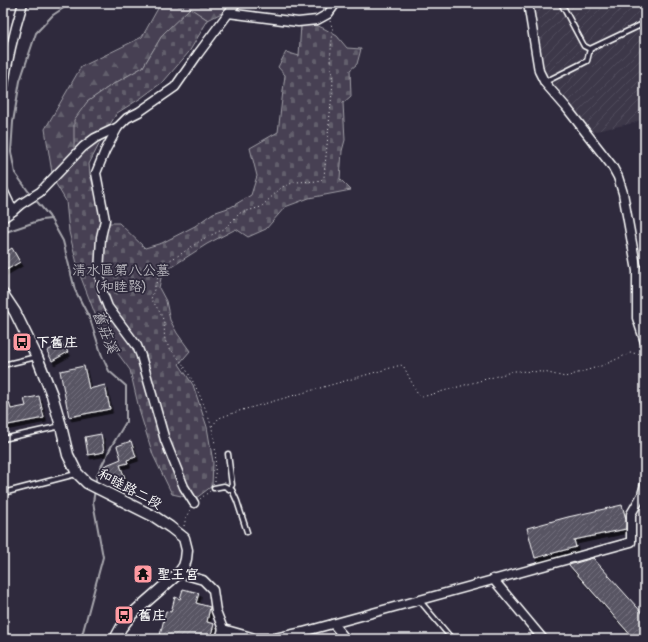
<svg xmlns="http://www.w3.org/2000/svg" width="648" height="642" viewBox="0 0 648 642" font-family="Pangolin,'LXGW WenKai TC',sans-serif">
	<defs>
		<pattern id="industrial-furrows" width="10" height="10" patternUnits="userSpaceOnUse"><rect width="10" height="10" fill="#3c3749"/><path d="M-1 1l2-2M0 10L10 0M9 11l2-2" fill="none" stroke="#504b5b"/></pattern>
		<pattern id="forest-firs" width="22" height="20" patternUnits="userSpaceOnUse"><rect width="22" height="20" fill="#464152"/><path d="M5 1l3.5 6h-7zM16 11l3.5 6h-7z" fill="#625e6c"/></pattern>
		<pattern id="cemetery-stones" width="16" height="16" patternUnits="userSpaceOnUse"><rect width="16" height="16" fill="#464152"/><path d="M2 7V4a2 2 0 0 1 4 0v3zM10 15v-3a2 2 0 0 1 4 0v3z" fill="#625e6c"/></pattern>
		<pattern id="building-hatch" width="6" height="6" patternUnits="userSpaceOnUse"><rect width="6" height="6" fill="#595564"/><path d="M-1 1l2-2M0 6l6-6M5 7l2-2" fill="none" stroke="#726e7b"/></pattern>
		<filter id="shadow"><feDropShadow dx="2.5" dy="4" stdDeviation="0" flood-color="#0009"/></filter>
	</defs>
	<rect width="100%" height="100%" fill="#2f2a3d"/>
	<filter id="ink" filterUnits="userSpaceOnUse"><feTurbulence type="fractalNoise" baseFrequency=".025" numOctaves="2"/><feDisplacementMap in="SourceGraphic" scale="8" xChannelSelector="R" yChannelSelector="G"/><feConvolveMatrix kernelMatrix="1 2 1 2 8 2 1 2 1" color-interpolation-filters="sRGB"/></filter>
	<g filter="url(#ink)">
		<path fill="url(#industrial-furrows)" d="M534,3H645V117L634,123L591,132L541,76Z"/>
		<path fill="url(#forest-firs)" stroke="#a2a0a8" d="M161,3H241L208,20L190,9L163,34L143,67L110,86L87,102L74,154L53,179L45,129L81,67L142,37Z"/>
		<path fill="url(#cemetery-stones)" stroke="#a2a0a8" d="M190,8L208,20L189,52L164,81L141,98L117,113L106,131L89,164L90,175L99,204L101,219L109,223H119L145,248L162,243L195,226L213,213L231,207L251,195L257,176L250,148L278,132L285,75L278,67L286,52L299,56L301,24L307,21L325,29L337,36L347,48L361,49L357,64L350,70L351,96L343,103L345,140L342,151L340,179L351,190L309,198L285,207L266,229L248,237L236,229L207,244L162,273L159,288L166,301L170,320L177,333L190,351L179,364L193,385L207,427L213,462L212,486L195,499L172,494L153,455L140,413L130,370L102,332L80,275L69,232L66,201L53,179L74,154V120L87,102L110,86L143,67L163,34Z"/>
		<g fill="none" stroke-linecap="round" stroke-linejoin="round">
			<g stroke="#a7a6ad" stroke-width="2">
				<path d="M31,195L15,173L11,152L13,122L20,81L36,33L53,15L71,3"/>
				<path d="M34,198L49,216L63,241L75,290L90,319L102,356L109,371L126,386V422L111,447L97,475L95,484"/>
				<path d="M3,233L41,220L51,219"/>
				<path d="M81,639L103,557L93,502L95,490"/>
			</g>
		</g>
		<g fill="url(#building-hatch)" stroke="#fff" filter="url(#shadow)">
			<path d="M12,248L20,262L3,272V254Z"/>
			<path d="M62,343L68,352L52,361L47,351Z"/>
			<path d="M84,366L89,389L105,385L110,409L69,417L60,371Z"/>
			<path d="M39,396L44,418L3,426V403L9,402L11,409L26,406L24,399Z"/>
			<path d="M101,434L104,452L88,455L85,437Z"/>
			<path d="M131,441L136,457L127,460L128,463L120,465L125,478L113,483L107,469L106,470L104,466L121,459L117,446Z"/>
			<path d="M622,505L626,519V529L574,540L576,547L535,558L527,528L568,517Z"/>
			<path d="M593,558L645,616V639H634L569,565Z"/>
			<path d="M183,589L199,593L196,603L210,607L207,622L214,624L210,639H159L166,611L171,612L175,597L180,599Z"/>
		</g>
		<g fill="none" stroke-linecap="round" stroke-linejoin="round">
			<defs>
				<g id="service">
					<path d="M590,49L645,23"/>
					<path d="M545,82L587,61L590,49L584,46L561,3"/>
					<path d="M3,365L36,357"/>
					<path d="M3,439L61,426"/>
					<path d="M228,454L232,485L229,489"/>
					<path d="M214,488L224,486L232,490L237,501L247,532"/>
					<path d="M3,493L76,474"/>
					<path d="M420,601L452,639"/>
				</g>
				<g id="minor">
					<path d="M528,3L539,71L545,83L566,107L612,166L618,177L623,193L637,271V318L645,342"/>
					<path d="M228,13L298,22L317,20L328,14L336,3"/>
					<path d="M3,91C7,62 14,32 23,3"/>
					<path d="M118,127L105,151L96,173L105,220L101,237L99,273L103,294L108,307L137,346L141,356L165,440L184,487L194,503"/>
					<path d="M3,190L13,211L3,218"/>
					<path d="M13,211L21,204L40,192L83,147L95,138L118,127L127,118L139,112L175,87L198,54L236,3"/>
					<path d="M179,573L203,580L213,590L216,611L223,629"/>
					<path d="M493,579L543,639"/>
					<path d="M333,624L346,639"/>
					<path d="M223,629L255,638H275L303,632L631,542V514L642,495L645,484"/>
					<path d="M220,639L223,629"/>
				</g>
				<path id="tertiary" d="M3,294L15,312L37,357L52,395L61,426L68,455L77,473L87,483L155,517L170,527L184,538L187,550L186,559L184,566L179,573L132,614L121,628L115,639"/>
			</defs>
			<use href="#service" stroke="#fff" stroke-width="7"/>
			<use href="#minor" stroke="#fff" stroke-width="11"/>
			<use href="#tertiary" stroke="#fff" stroke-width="13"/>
			<g stroke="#fff" stroke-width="1" stroke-dasharray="1 3" stroke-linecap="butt">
				<path d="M212,426L219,418L239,411L401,365L404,367L418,395L422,397L515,371L544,372L565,377L604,365L630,353L645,354"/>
				<path d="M215,482C215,470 216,458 215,445C213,421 196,384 182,363C178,357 171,351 167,344C163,338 165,330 164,323C162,314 156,306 151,299L159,274L170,260L181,254L203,239L224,229L240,213L261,207L282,187L295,182L320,181L324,177L333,82L330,60L333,30L330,21"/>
				<path d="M200,499L210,491"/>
				<path d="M184,526L186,517L190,510"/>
			</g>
			<use href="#service" stroke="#2f2a3d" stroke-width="4"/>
			<use href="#minor" stroke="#2f2a3d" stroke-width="8"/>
			<use href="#tertiary" stroke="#2f2a3d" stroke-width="10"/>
		</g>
	</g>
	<defs>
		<symbol id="bus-square" viewBox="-11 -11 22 22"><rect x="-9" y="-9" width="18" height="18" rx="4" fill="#ff9aa2" stroke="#2f2a3d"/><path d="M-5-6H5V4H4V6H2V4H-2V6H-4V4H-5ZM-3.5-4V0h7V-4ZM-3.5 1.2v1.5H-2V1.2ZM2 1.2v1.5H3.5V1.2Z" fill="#111"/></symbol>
		<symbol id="temple-square" viewBox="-11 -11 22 22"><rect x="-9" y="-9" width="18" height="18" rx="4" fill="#ff9aa2" stroke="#2f2a3d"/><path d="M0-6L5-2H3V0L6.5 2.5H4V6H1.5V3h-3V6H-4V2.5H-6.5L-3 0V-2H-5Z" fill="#111"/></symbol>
	</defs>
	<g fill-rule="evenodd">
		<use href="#bus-square" x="11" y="331" width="22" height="22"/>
		<use href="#temple-square" x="132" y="563" width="22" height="22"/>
		<use href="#bus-square" x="113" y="604" width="22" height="22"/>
	</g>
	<g text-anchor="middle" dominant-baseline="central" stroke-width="3.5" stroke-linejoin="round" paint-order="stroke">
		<g font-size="14" fill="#b5b3ba" stroke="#2f2a3d">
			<text x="121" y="270">清水區第八公墓<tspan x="121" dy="16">(和睦路)</tspan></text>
		</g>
		<g font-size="14" font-weight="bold" fill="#fff" stroke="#2f2a3d" text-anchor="start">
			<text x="36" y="342">下舊庄</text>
			<text x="157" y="574">聖王宮</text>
			<text x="138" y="615">舊庄</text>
		</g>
		<g font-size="14" fill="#fff" stroke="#2f2a3d">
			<text transform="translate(130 489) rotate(28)">和睦路二段</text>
		</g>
		<g font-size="15" font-style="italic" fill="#b6b4bb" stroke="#2f2a3d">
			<text transform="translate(105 332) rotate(69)">舊莊溪</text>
		</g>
	</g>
	<rect width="648" height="642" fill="none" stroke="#2f2a3d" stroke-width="16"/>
	<rect x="8" y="8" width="632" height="626" fill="none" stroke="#fff" stroke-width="1.5" filter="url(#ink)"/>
</svg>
